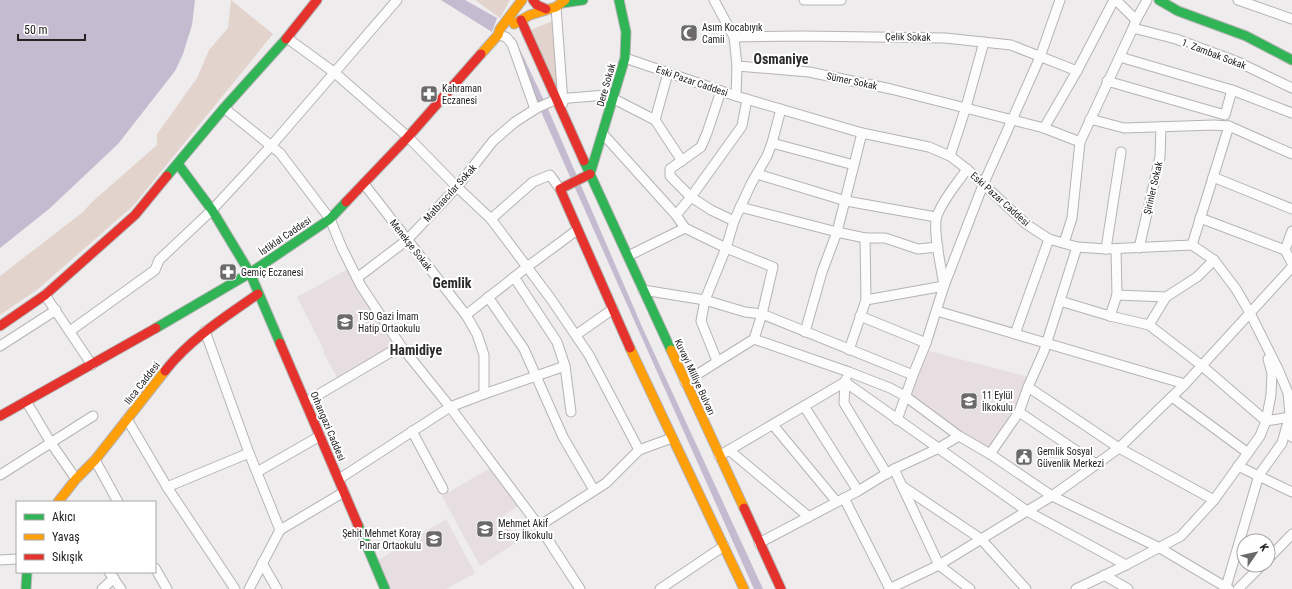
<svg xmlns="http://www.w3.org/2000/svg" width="1292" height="589" viewBox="0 0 1292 589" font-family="'Roboto Condensed',sans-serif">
	<rect width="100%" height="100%" fill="#efeced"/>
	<g fill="#e7dee1">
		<path d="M348,269L394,347L339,381L323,352L324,350L297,297Z"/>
		<path d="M929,351L1029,377L1015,408L988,447L961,432L910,394Z"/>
		<path d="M492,467L520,505L503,516L517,542L480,566L442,496Z"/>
		<path d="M446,519L475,573L446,589H390L378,560Z"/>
	</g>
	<g fill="#e2d4cd">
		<path d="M231,0L273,34L133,206L38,289L0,315V276L83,212L92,202L157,145V134L197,78L209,50L228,28Z"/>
		<path d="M475,0H510L500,18Z"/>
		<path d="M552,21L561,90L558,92L531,30Z"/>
	</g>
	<g fill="#c4bbd0">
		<path d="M0,0H195L192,25L183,54L175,71L118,144L49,209L0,248Z"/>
		<path d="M441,0H465L497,18L492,32Z"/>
		<path d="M514,37L548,109L643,329L763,589H754L509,40Z"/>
	</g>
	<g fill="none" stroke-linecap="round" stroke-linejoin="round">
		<defs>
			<g id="street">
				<path d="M714,0L734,37L737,66L736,96"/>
				<path d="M804,0H841"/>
				<path d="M1116,0L1136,20"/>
				<path d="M1238,0L1292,19"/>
				<path d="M556,7L563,103"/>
				<path d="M1133,28L1176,39L1238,62L1292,88"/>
				<path d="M498,35L506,37L512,44L535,109"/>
				<path d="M734,37L803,36L945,38L1011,45L1077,71"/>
				<path d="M287,38L335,73L408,137L457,187L491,219L551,299L589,355L639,450"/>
				<path d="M1120,57L1232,90L1292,113"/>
				<path d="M625,58L736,96L862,133L929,147L950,156L967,169L1026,224L1049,239L1077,247L1106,249L1192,245L1214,260L1236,289L1250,313L1278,369L1288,393L1292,437"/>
				<path d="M737,66L809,72L891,89L1044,128L1080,142"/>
				<path d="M1107,81L1225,115L1232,90"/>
				<path d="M721,91L707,133L701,147L670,169V176L691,197L711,210L734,221"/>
				<path d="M224,108L280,153L330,219L342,248L361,286L401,346L450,407L539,526L580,589"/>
				<path d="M1090,119L1124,128L1214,125L1229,126L1292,154"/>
				<path d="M655,120L668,73"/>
				<path d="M1044,128L1077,71L1114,0"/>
				<path d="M603,134L676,215L685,228L726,248L773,267L762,314L754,339L849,372L890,388L905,396L959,436L990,454L1052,496L1160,548L1229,589"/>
				<path d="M772,143L854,165"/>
				<path d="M950,156L966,107L984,42"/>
				<path d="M757,174L846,201L936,217"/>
				<path d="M1213,177L1292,209"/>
				<path d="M364,184L466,315L477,334L484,355V394"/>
				<path d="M740,207L837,232L865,238H885L918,249L938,247"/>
				<path d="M676,215L691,197L742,126L747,99"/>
				<path d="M1200,218L1285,250"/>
				<path d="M491,219L533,182L550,175L560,189"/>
				<path d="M1292,231L1285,250L1292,263"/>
				<path d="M1064,243L1072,218L1080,142L1133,28L1136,20L1147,0"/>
				<path d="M1192,245L1229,126"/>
				<path d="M1139,248L1160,157L1161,127"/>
				<path d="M1106,249L1121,152"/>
				<path d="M628,256L685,228"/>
				<path d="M514,277L557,342L565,366L571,412"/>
				<path d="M357,278L407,240L457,187L493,141L515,122L537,108L557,99L606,95L614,99L655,120L682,161"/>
				<path d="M643,290L705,300L745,312L762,314L913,375"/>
				<path d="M45,295L92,365"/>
				<path d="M1117,295L1166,297L1197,277L1214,260"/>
				<path d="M488,297L524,349L563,437L594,490"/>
				<path d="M866,300L944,286C942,271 932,229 937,216C943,199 957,184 967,169"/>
				<path d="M1060,301L1110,316L1149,325L1201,365L1266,421L1290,417"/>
				<path d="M937,311L1185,384"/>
				<path d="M466,315L527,267L577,230"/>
				<path d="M860,316L926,343"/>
				<path d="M1110,316L1117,295L1116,249"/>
				<path d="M1149,325L1166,297"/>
				<path d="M70,331L155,270L159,260L212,210L271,146L397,0"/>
				<path d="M205,331L249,453"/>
				<path d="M805,332L822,272L837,232L862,133"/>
				<path d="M1015,334L1049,239"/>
				<path d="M576,335L613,309"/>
				<path d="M0,346L56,310"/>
				<path d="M849,350L866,300L865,238"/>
				<path d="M717,361L701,321L705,300L726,248L734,221L751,184L767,156L772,143L781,109"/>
				<path d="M846,379L845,382L844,403L887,474"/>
				<path d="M685,382L754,339"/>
				<path d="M1028,387L1119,448L1214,500"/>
				<path d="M1172,397L1248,453"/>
				<path d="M26,401L51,443L76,479"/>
				<path d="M306,402L401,346"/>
				<path d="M804,406L858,491"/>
				<path d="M1019,412L1096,464"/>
				<path d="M127,419L167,487L235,589"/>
				<path d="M897,420L913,375L926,343L944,286L983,185L1040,57L1060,0"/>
				<path d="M773,425L836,501"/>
				<path d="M412,431L443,489"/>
				<path d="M729,450L809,517"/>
				<path d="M990,454L1019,412L1028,387L1044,351L1077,247"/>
				<path d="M719,456L845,382L1027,511L1126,565"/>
				<path d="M95,460L118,502"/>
				<path d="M1238,466L1292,492"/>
				<path d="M894,469L939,565L970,589"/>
				<path d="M257,472L320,436"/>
				<path d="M0,475L93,416"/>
				<path d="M339,479L450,407L484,394L565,366"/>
				<path d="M902,486L981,539L1026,589"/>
				<path d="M167,487L249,453L280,530"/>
				<path d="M844,498L890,589"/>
				<path d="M539,526L606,483L639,450L672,438"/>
				<path d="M759,543L858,491L894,469L937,449L959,436"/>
				<path d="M1268,559L1292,534"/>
				<path d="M0,560L17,559"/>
				<path d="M262,563L277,589"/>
				<path d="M155,568L167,589"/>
				<path d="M109,572L121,589"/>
				<path d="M1104,575L1128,589"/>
				<path d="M1226,587L1259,475L1282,443L1288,422"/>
				<path d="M102,589L114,578"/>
				<path d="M249,589L280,530L344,492"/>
				<path d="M660,589L724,546"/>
				<path d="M889,589L939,565L1027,511L1052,496L1119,448L1185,384L1292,267"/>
				<path d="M1076,589L1126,565L1181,536L1214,500L1260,436L1266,421L1271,395L1272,373L1268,359"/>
				<path d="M1238,589L1262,565"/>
			</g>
			<g id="fast">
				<path d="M1159,0L1178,11L1246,36L1292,60"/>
				<path d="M562,3L583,0"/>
				<path d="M584,161L671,350"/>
				<path d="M178,164L212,210L250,273L280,343"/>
				<path d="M590,174L625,58L626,32L619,0"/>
				<path d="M167,176L224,108L286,39"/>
				<path d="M156,328L250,273L330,219L346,202"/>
				<path d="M358,525L385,589"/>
				<path d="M26,589L27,572"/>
			</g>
			<g id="slow">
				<path d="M514,24L530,15L556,7L565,0"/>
				<path d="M481,54L498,35L500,29L522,0"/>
				<path d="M630,348L744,589"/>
				<path d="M671,350L744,508"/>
				<path d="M58,502L76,479L95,460L165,371"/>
			</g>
			<g id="jam">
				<path d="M533,0L537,5L546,9"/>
				<path d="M521,20L584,161"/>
				<path d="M286,39L317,0"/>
				<path d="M590,174L560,189L630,348"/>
				<path d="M346,202L408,137L481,54"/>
				<path d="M0,326L45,295L135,215L167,176"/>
				<path d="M280,343L358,525"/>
				<path d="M165,371C190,339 225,317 258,294"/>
				<path d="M0,416L156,328"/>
				<path d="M744,508L781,589"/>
			</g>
		</defs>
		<use href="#street" stroke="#b5b3b4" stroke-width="11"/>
		<use href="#fast" stroke="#b5b3b4" stroke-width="11"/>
		<use href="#slow" stroke="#b5b3b4" stroke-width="11"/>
		<use href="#jam" stroke="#b5b3b4" stroke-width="11"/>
		<use href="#street" stroke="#fdfcfc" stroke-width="9"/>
		<use href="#fast" stroke="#30b455" stroke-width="9"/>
		<use href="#slow" stroke="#ff9f0a" stroke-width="9"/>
		<use href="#jam" stroke="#e5322d" stroke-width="9"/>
	</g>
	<defs>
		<symbol id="mosque-square" viewBox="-11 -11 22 22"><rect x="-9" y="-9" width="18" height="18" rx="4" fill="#6b6969" stroke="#fff"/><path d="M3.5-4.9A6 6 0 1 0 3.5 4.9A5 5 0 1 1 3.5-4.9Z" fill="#fff"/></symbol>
		<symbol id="pharmacy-square" viewBox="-11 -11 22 22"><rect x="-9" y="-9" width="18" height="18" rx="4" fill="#6b6969" stroke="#fff"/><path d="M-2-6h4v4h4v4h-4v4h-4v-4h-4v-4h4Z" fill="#fff"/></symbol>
		<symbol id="school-square" viewBox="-11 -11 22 22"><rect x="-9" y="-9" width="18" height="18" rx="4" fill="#6b6969" stroke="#fff"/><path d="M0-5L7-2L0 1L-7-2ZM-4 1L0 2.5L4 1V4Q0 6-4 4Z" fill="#fff"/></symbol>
		<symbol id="civic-square" viewBox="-11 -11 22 22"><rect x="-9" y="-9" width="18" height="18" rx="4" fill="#6b6969" stroke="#fff"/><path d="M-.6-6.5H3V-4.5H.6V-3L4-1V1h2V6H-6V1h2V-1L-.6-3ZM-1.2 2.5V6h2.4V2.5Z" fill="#fff"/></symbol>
	</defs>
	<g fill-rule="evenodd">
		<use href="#mosque-square" x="679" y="23" width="20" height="20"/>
		<use href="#pharmacy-square" x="419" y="84" width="20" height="20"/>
		<use href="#pharmacy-square" x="218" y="262" width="20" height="20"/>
		<use href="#school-square" x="335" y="312" width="20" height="20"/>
		<use href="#school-square" x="959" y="391" width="20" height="20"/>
		<use href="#civic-square" x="1014" y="447" width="20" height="20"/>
		<use href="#school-square" x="475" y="519" width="20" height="20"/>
		<use href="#school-square" x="424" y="529" width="20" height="20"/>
	</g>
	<g text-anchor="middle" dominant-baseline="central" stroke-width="4" stroke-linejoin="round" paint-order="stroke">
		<g font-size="10" fill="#242222" stroke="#fff" text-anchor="start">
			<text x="702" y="27">Asım Kocabıyık<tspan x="702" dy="12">Camii</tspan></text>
			<text x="442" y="88">Kahraman<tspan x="442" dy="12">Eczanesi</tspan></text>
			<text x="241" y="272">Gemiç Eczanesi</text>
			<text x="358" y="316">TSO Gazi İmam<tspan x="358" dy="12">Hatip Ortaokulu</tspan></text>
			<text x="982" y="395">11 Eylül<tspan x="982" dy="12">İlkokulu</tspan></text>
			<text x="1037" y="451">Gemlik Sosyal<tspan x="1037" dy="12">Güvenlik Merkezi</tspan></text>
			<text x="498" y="523">Mehmet Akif<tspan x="498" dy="12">Ersoy İlkokulu</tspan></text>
			<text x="421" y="533" text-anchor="end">Şehit Mehmet Koray<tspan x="421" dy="12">Pınar Ortaokulu</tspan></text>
		</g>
		<g font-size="10" fill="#242222" stroke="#fff">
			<text transform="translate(908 37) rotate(1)">Çelik Sokak</text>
			<text transform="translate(1214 54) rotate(21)">1. Zambak Sokak</text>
			<text transform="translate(692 81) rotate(19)">Eski Pazar Caddesi</text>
			<text transform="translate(852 81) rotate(12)">Sümer Sokak</text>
			<text transform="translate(606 85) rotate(-74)">Dere Sokak</text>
			<text transform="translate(1153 188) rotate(-77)">Şirinler Sokak</text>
			<text transform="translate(450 193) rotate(-48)">Matbaacılar Sokak</text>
			<text transform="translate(1000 199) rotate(42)">Eski Pazar Caddesi</text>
			<text transform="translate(285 236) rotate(-34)">İstiklal Caddesi</text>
			<text transform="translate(411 245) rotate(52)">Menekşe Sokak</text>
			<text transform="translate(695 377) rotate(65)">Kuvayi Milliye Bulvarı</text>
			<text transform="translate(142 383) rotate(-52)">Ilıca Caddesi</text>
			<text transform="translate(328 426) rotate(67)">Orhangazi Caddesi</text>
		</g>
		<g font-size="14" font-weight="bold" fill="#2c292a" stroke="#fff">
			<text x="781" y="59">Osmaniye</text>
			<text x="452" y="283">Gemlik</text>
			<text x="416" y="350">Hamidiye</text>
		</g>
	</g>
	<rect x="16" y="501" width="140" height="72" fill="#ffffff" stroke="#a7a7a7"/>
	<rect x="24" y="514" width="20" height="6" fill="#30b455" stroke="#a7a7a7"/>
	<text x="52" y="521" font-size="12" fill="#242222">Akıcı</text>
	<rect x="24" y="534" width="20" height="6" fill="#ff9f0a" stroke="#a7a7a7"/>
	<text x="52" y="541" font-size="12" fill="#242222">Yavaş</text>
	<rect x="24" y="554" width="20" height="6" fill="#e5322d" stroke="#a7a7a7"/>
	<text x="52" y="561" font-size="12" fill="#242222">Sıkışık</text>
	<g transform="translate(1256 553) rotate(56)"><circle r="19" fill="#ffffff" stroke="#a7a7a7"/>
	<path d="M0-3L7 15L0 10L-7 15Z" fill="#6b6969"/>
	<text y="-6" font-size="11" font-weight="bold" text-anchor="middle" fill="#242222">K</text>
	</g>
	<path d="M18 34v6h67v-6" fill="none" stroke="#242222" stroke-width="2"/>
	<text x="24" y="34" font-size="12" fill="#242222" stroke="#ffffff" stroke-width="3" paint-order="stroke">50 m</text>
</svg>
